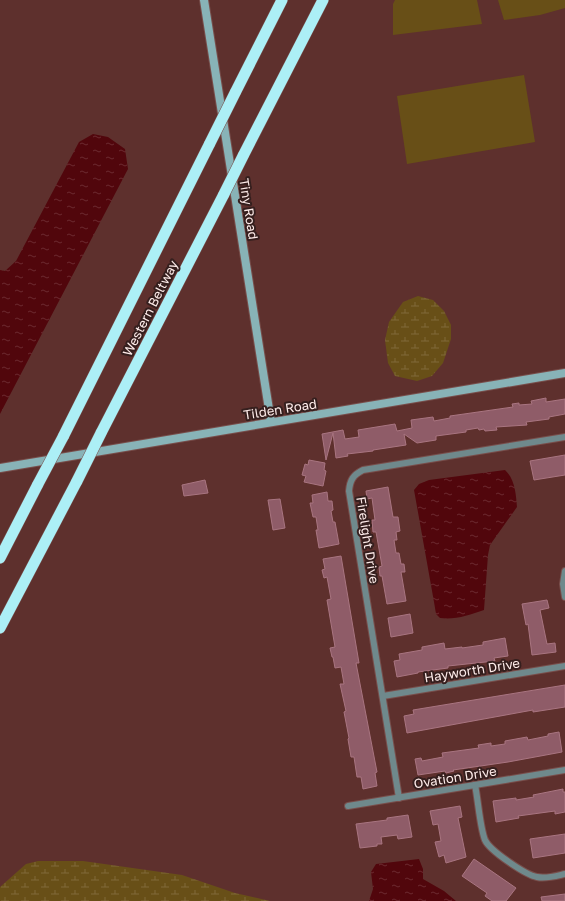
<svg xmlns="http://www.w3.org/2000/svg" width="565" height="901" viewBox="0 0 565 901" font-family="'Golos Text',sans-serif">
	<defs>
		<pattern id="wetland-marsh" width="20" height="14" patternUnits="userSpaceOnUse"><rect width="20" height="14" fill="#684f17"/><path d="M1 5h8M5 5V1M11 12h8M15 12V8" fill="none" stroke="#7f6839"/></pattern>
		<pattern id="water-ripples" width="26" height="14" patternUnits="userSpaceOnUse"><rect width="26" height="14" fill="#51060c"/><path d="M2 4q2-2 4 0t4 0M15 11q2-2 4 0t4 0" fill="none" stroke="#6b2a30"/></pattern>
	</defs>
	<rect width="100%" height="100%" fill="#5e302d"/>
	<g fill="#684f17">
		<path d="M395,0H477L482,24L393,35V4Z"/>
		<path d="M498,0H565V8L540,15L504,20Z"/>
		<path d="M524,75L535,142L407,164L397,96Z"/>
	</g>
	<g fill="url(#wetland-marsh)">
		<path d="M418,296L433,300L444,311L451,325V339L443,363L432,376L417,381L395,376L388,363L385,340L389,322L403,302Z"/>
		<path d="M38,861H83L182,875L235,893L270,901H0V887L26,864Z"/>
	</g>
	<g fill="url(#water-ripples)">
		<path d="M93,134L108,137L125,149L128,169L0,414V270L5,271L16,261L79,142Z"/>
		<path d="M505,470C515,479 516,494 517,507L490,545L488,555L484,610C470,615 455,620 440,618L436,614L434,602L414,490L419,484L429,480Z"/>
		<path d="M419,859L423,869V879L444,891L456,901H369L373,889L371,872L376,864Z"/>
	</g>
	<g fill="#8f5c68" stroke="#a97581">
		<path d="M546,398V402L565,399V414L549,417V419L526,422L527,425L496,427L497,430L485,431L484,429L479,430L478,428L466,430V432L436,436V440L417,443L404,434L406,445L373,450V451L347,454L348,456L336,458L333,433L326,460L322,434L343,430L345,439L359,437L358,430L395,424L397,431L412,428L411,420L433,417L434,421L450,418V416L513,407L512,404L519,403V405L532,404L531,401Z"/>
		<path d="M565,455V475L534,480L530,461Z"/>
		<path d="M309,460L325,463L324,470L326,471L323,486L304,482L306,476L302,475L305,464L308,465Z"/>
		<path d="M205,480L208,493L184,496L182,485Z"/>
		<path d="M388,487L393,517H398L400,531L396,532L397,540H394L396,553H399L401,564H404L405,572H401L406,601L387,604L382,576H380L379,567L382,566L376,532H373L372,520H375L372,498L367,499L366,491Z"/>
		<path d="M327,492L328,501H332L333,510L331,511L333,522H335L339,544L319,548L316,530H318L316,517H313L310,503H313L312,495Z"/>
		<path d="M280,499L285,528L273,530L268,500Z"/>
		<path d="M341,556L359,663H356L377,772L375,773L377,786L363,789L361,777H357L354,757H351L348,739L349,738L344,712L346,711L340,684H344L341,667L335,668L333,657H332L330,648L335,647L327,600L331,599L327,577L324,578L322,570L325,569L323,559Z"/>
		<path d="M547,600L549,608L540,610L547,644L555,643L556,652L532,655L528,624L526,625L522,604Z"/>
		<path d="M410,614L413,633L391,637L388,618Z"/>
		<path d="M505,638L508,656L494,658L495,661L448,666V668L418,672V673L397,677L394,661L400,660L399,654L422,650V647L444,643L445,649L462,647V648L483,645V642Z"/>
		<path d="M565,685V707L533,712V710L407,733L404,716L414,714L413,710Z"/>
		<path d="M559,732L562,752L508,762L453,770L454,771L446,773L445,771L418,775L415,759L421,758L422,761L443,757L442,753L479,748L478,745L491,743V746L505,744V741L527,737L528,740L548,736V734Z"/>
		<path d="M563,789V792H565V812L555,814V811L518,816L519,818L496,822L493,801L516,798V800L534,797L533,795Z"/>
		<path d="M460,806L462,817L458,818L466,857L446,863L444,855L439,857L435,842L441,841L438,824L433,825L430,811Z"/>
		<path d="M408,815L412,837L398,839L397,835L381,837L382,844H377V846L360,848L356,824L387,820V818Z"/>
		<path d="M565,834V853L533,858L530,839Z"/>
		<path d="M474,859L516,888L506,901H492L485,896L487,893L462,876Z"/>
		<path d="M565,894V901H542L541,897Z"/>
	</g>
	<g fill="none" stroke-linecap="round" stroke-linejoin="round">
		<defs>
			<g id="street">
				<path d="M565,571L563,584L565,597"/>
				<path d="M383,696L565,666"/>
				<path d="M475,785C478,799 480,828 485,840C490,851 526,875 537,877C546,879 556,876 565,874"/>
				<path d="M399,798L349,491C350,480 353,475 363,470L565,437"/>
				<path d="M348,806L565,770"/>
			</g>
			<g id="secondary">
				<path d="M204,0L271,422"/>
				<path d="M0,468L565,373"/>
			</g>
			<g id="highway">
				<path d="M235,93L282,0"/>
				<path d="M243,156L323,0"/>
				<path d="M101,433L224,194"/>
				<path d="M63,437L210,143"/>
				<path d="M0,558L38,484"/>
				<path d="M0,628L77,481"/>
			</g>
		</defs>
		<use href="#street" stroke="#784e4b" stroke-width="8"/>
		<use href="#secondary" stroke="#784e4b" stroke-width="10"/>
		<use href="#highway" stroke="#784e4b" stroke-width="12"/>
		<use href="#street" stroke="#6f898c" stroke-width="6"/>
		<use href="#secondary" stroke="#88b3b7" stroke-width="8"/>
		<use href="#highway" stroke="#aceff6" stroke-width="11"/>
		<defs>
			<g id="highway-bridge">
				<path d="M210,143L235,93"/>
				<path d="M224,194L243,156"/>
				<path d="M77,481L101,433"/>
				<path d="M38,484L63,437"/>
			</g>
		</defs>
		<use href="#highway-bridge" stroke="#784e4b" stroke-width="12" stroke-linecap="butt"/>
		<use href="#highway-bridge" stroke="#aceff6" stroke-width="11"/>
	</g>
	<g text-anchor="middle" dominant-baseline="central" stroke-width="4" stroke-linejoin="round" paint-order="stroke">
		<g font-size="13" fill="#feecea" stroke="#351f1e">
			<text transform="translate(249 209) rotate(81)">Tiny Road</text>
			<text transform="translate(150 308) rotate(-63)">Western Beltway</text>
			<text transform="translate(280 409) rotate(-9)">Tilden Road</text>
			<text transform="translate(368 540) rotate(81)">Firelight Drive</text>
			<text transform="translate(472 670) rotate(-9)">Hayworth Drive</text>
			<text transform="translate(455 777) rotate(-9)">Ovation Drive</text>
		</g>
	</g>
</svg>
